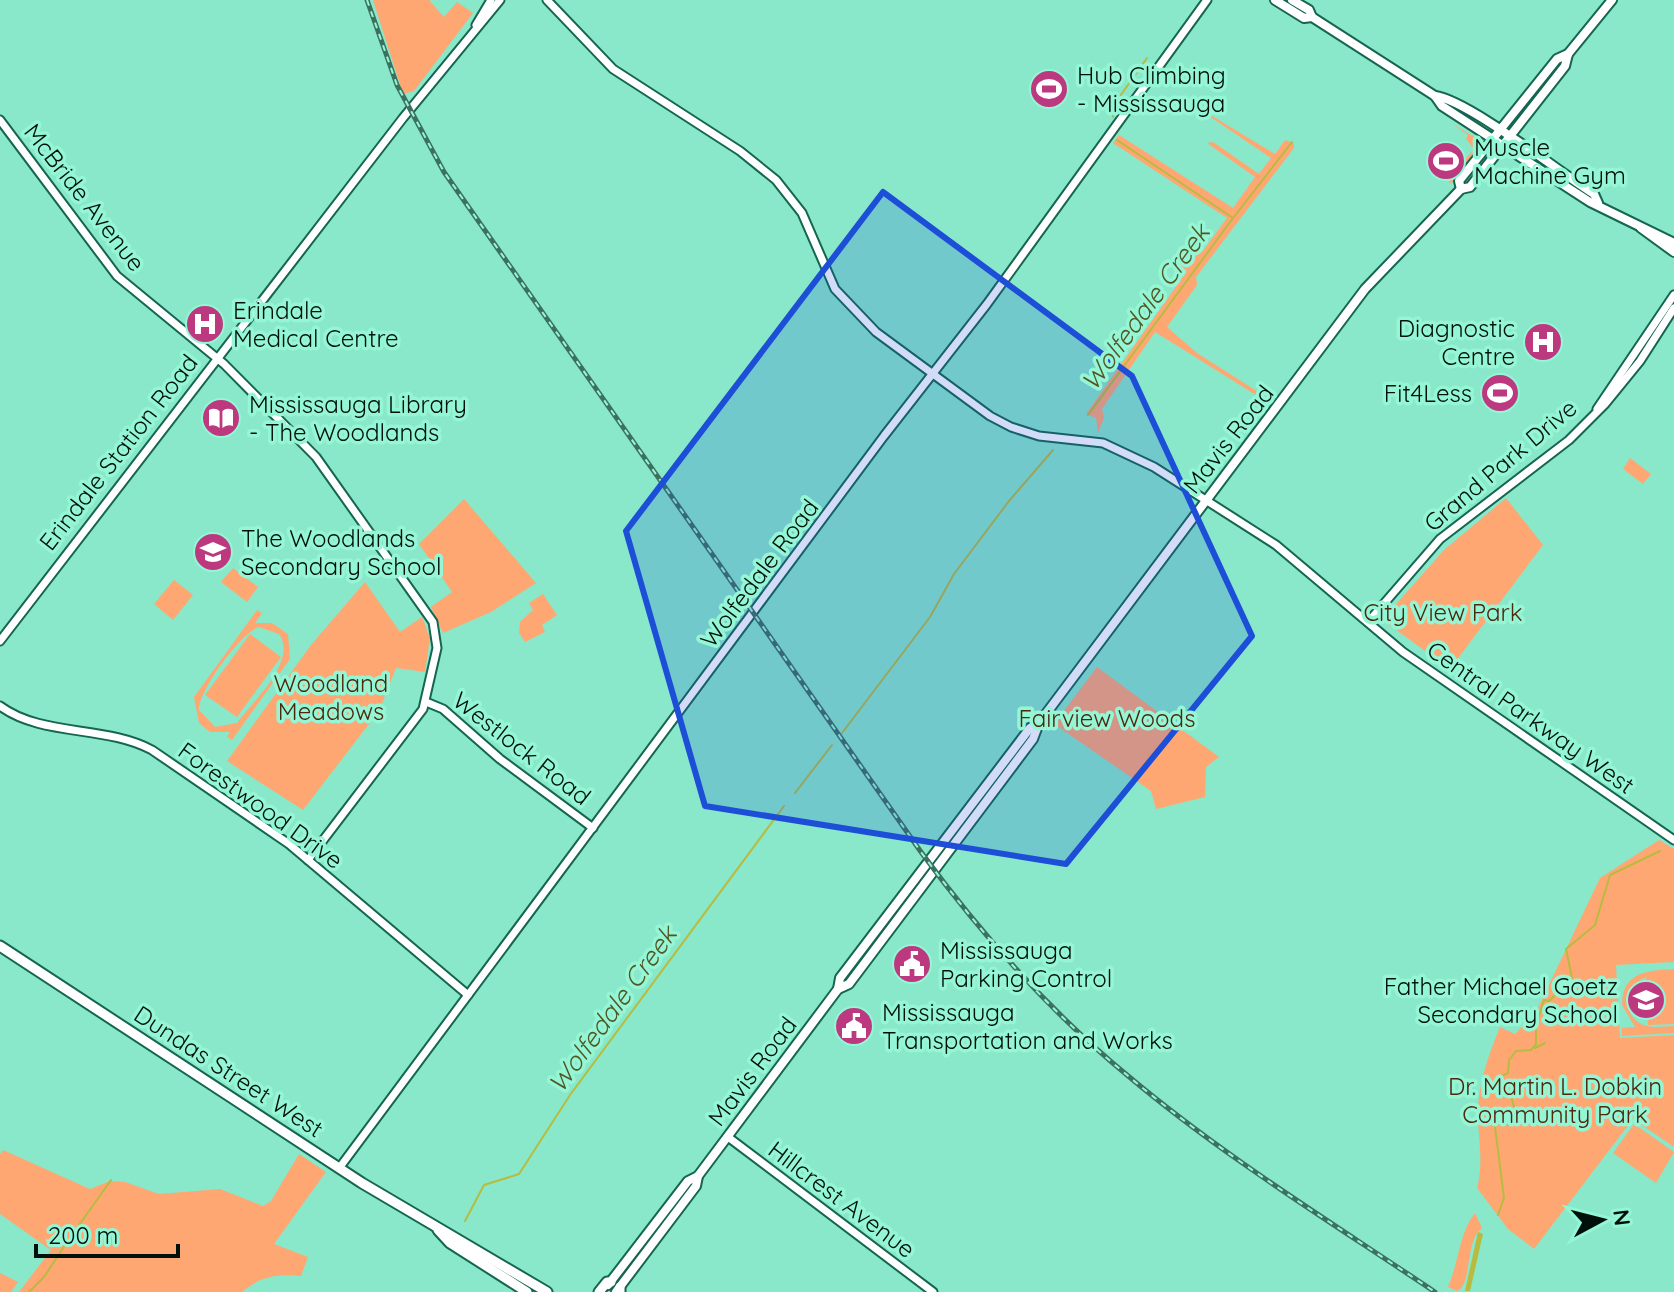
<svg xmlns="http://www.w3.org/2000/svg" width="1674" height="1292" viewBox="0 0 1674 1292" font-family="Quicksand,sans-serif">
	<rect width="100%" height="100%" fill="#88e8c9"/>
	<g fill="#ffa773" fill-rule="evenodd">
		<path d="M373,0H429L444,17L457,2L473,13L414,91L403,94Z"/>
		<path d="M1181,97L1275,154L1285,140L1294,143V148L1196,277L1197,285L1167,327L1197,353L1266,397L1264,400L1155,332L1102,409L1104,418L1098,433L1096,418L1086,414L1187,271L1178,263L1192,248L1202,252L1227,218L1113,143L1119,135L1233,208L1255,177L1207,143L1213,142L1259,174L1271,158Z"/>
		<path d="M1451,123L1476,138L1479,145L1451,184L1448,180L1474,149L1466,139L1468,135Z"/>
		<path d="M1630,458L1651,474L1643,484L1623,469Z"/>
		<path d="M1506,498L1543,545L1450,669L1388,624L1389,612L1444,550Z"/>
		<path d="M464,499L536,583L491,612L443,633L431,607L452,592L419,544Z"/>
		<path d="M233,568L258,587L247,602L221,582Z"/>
		<path d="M174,580L193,595L173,620L154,604Z"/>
		<path d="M365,582L400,632L422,617L430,638L425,672L396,668L379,711L303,810L227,761L311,645Z"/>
		<path d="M543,594L557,615L542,625L545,632L525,642L519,633L520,622L533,610L529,603Z"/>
		<path d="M257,610L262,613L255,623H272L288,634L290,659L232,740L227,737L230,732H210L199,723L194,697ZM259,627L279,634C298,661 253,701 237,723L215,727L199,710C198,692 241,632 259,627Z"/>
		<path d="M250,634L281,657L237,717L205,695Z"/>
		<path d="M1097,667L1219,757L1206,767L1205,797L1156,809L1151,791L1054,724Z"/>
		<path d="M1659,840L1674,849V962L1616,965L1620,1038L1674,1035V1147L1633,1119L1534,1249L1508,1229L1477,1188C1484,1161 1478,1140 1478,1113C1478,1083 1489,1054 1500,1027L1515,1034L1536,1012L1600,878Z"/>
		<path d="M1674,969V1024L1648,1025L1646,977C1627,986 1620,1012 1641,1024C1651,1029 1664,1026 1674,1026V1033L1622,1036V1028L1635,1027L1622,1005C1622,972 1648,970 1674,969Z"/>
		<path d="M1634,1124L1674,1152L1656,1183L1613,1153Z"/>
		<path d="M3,1150L90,1189L110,1181L125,1182L159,1194L220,1189L263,1206L271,1201L299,1154L326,1172L274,1244L308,1257L301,1276C277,1274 261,1276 242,1292H19L51,1250L0,1214V1154Z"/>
		<path d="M1475,1213L1482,1228C1464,1242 1473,1285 1457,1291L1448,1287C1459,1262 1459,1233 1475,1213Z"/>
		<path d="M0,1273L18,1282L11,1292H0Z"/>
	</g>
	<path fill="#b7bb40" d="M1478,1232L1483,1234L1470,1291H1465Z"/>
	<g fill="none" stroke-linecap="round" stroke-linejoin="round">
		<g stroke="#b7bb40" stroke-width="2">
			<path d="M1113,117V106L1147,58"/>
			<path d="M1234,217L1292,142"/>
			<path d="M1088,415L1233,218L1117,140"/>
			<path d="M842,733L930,617L954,574L1009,501L1053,450"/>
			<path d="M795,793L832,745"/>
			<path d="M1535,1048L1545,1043"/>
			<path d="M1498,1215L1504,1198L1495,1127L1498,1123L1510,1125L1516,1114L1511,1096L1502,1095L1499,1077L1508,1073L1509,1060L1516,1051L1531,1050L1536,1044V1026L1544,1000L1549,1001L1572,978L1566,949L1595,925L1610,875L1660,851"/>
			<path d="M465,1221L484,1185L519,1174L570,1095L784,806"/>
			<path d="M72,1235L111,1180"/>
			<path d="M29,1292L44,1277L67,1242"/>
		</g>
		<defs>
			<g id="tertiary">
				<path d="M547,0L613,69L740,151L776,180L802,213L835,289L876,332L990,416L1011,427L1039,436L1103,443L1154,467L1276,545L1403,652L1674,840"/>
				<path d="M476,25L491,0"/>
				<path d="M0,120L117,276L224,364L316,457L433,622L437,648L423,709L308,860"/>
				<path d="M1597,409L1674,295"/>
				<path d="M1368,622L1440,539L1569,440L1605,404L1640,361L1674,308"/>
				<path d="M0,641L403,118L500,0"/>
				<path d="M426,702L443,709L500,759L593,828"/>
				<path d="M0,706C42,737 106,725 152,750L289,844L468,995"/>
				<path d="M728,1137L933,1292"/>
				<path d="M340,1167L884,436L987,304L1207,0"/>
			</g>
			<g id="secondary">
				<path d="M1275,0L1304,18L1312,17"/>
				<path d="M1292,0L1309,10L1312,17L1435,96L1442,106L1590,202L1674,243"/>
				<path d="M1435,96C1466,99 1562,174 1594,194L1598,203"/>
				<path d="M1461,189L1459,181L1557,59L1568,54"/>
				<path d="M1641,228L1674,252"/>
				<path d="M838,989L849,984L1033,739L1039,723L1365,289L1461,189L1470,187L1565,66L1568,54L1612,0"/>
				<path d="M608,1285L688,1181L698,1176L838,989L840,978L1030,728L1039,723"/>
				<path d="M616,1292L696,1186L698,1176"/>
			</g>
			<g id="primary">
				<path d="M0,946L362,1183L547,1292"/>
				<path d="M438,1230L450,1243L527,1292"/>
				<path d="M620,1287V1292"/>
				<path d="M599,1292L607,1282H611"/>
			</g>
		</defs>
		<use href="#tertiary" stroke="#156551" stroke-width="11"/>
		<use href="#secondary" stroke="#156551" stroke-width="12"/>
		<use href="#primary" stroke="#156551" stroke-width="13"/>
		<use href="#tertiary" stroke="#fff" stroke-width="7"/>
		<use href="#secondary" stroke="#fff" stroke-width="8"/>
		<use href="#primary" stroke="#fff" stroke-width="9"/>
		<defs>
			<path id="rail" d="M367,0L397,85L444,172L921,852C981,934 1048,1010 1127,1075C1223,1156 1331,1222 1435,1292"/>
		</defs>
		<use href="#rail" stroke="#3c715f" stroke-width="5"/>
		<use href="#rail" stroke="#95f6d6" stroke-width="2" stroke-dasharray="6" stroke-linecap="butt"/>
	</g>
	<path fill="#1d4ed8" fill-opacity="0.2" stroke="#1d4ed8" stroke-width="6" stroke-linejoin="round" d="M883,192L1132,376L1252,636L1066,864L705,806L626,531Z"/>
	<defs>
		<symbol id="stadium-disc" viewBox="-11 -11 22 22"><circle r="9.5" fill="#bc3980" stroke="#95f6d6"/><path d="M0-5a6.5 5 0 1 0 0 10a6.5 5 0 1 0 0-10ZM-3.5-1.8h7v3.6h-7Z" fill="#fff"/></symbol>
		<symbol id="hospital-disc" viewBox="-11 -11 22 22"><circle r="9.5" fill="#bc3980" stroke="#95f6d6"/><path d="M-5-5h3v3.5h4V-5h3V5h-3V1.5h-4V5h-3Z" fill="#fff"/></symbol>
		<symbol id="library-disc" viewBox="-11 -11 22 22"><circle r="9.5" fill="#bc3980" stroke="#95f6d6"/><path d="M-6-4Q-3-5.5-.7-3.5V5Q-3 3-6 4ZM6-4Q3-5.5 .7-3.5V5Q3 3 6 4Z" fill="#fff"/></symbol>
		<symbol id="school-disc" viewBox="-11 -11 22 22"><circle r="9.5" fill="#bc3980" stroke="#95f6d6"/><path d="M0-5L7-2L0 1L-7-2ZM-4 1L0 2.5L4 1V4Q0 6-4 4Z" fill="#fff"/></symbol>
		<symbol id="civic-disc" viewBox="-11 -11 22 22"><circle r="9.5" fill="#bc3980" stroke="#95f6d6"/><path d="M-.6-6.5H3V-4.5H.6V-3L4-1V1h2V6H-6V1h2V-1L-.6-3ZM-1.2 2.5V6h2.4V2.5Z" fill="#fff"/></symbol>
	</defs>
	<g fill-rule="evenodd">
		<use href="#stadium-disc" x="1027" y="67" width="44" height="44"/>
		<use href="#stadium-disc" x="1424" y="139" width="44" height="44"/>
		<use href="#hospital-disc" x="183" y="302" width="44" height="44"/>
		<use href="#hospital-disc" x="1521" y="320" width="44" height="44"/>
		<use href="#stadium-disc" x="1478" y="371" width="44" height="44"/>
		<use href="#library-disc" x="199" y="396" width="44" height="44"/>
		<use href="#school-disc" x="191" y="530" width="44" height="44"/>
		<use href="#civic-disc" x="890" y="942" width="44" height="44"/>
		<use href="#school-disc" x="1624" y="978" width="44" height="44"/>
		<use href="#civic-disc" x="832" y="1004" width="44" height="44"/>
	</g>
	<g text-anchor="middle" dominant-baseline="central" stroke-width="7" stroke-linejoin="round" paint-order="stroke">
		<g font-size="24" fill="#00110b" stroke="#95f6d6" text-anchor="start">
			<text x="1077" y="75">Hub Climbing<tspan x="1077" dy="28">- Mississauga</tspan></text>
			<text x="1474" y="147">Muscle<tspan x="1474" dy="28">Machine Gym</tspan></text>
			<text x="233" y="310">Erindale<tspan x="233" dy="28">Medical Centre</tspan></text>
			<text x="1515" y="328" text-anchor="end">Diagnostic<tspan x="1515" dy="28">Centre</tspan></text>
			<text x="1472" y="393" text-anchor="end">Fit4Less</text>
			<text x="249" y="404">Mississauga Library<tspan x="249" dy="28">- The Woodlands</tspan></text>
			<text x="241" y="538">The Woodlands<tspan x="241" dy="28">Secondary School</tspan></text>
			<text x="940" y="950">Mississauga<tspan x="940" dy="28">Parking Control</tspan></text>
			<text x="1618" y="986" text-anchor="end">Father Michael Goetz<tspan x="1618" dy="28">Secondary School</tspan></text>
			<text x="882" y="1012">Mississauga<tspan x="882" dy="28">Transportation and Works</tspan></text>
		</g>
		<g font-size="24" fill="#00110b" stroke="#95f6d6">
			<text transform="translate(85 197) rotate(52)">McBride Avenue</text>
			<text transform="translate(1228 439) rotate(-52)">Mavis Road</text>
			<text transform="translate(118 452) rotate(-52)">Erindale Station Road</text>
			<text transform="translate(1500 465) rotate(-40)">Grand Park Drive</text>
			<text transform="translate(759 573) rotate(-53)">Wolfedale Road</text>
			<text transform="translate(1531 717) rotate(35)">Central Parkway West</text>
			<text transform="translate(522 748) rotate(38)">Westlock Road</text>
			<text transform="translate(261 805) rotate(36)">Forestwood Drive</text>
			<text transform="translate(229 1071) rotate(33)">Dundas Street West</text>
			<text transform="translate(752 1071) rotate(-53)">Mavis Road</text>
			<text transform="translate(842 1199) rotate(37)">Hillcrest Avenue</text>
		</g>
		<g font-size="24" fill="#4e270d" stroke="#95f6d6">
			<text x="1443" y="612">City View Park</text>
			<text x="331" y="683">Woodland<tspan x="331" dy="28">Meadows</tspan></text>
			<text x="1107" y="718">Fairview Woods</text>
			<text x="1555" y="1086">Dr. Martin L. Dobkin<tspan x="1555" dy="28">Community Park</tspan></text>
		</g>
		<g font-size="26" font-style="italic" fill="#525524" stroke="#95f6d6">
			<text transform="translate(1145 307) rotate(-54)">Wolfedale Creek</text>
			<text transform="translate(612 1009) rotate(-54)">Wolfedale Creek</text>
		</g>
	</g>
	<g transform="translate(1602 1220) rotate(83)" stroke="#95f6d6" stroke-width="6" paint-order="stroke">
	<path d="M0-6L14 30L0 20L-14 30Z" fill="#00110b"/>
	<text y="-12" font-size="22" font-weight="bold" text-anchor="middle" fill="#00110b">N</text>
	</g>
	<path d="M36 1244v12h142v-12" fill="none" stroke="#00110b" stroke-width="4"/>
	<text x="48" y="1244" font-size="24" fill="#00110b" stroke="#95f6d6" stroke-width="6" paint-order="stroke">200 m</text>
</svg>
